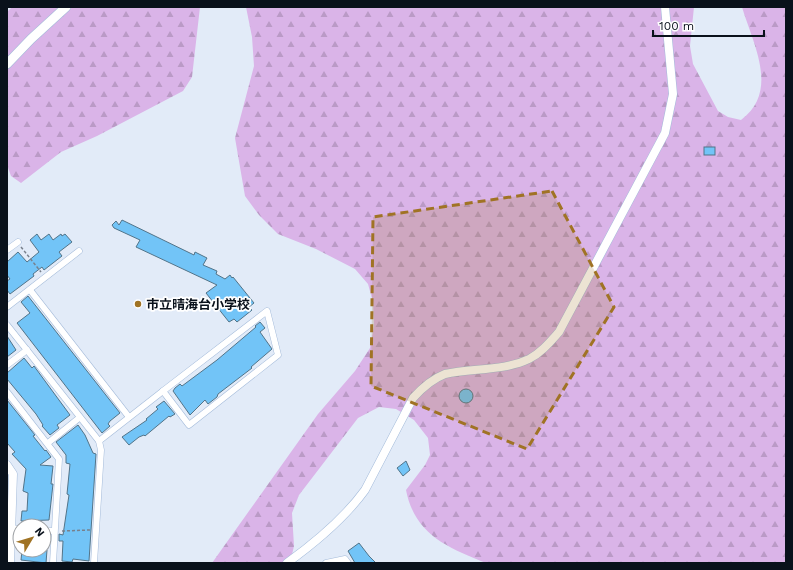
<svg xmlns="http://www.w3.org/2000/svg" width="793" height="570" viewBox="0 0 793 570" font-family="'Work Sans','Noto Sans JP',sans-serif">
	<defs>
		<pattern id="forest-firs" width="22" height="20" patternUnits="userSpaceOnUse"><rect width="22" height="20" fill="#dab4e8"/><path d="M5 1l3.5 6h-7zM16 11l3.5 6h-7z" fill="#ba9ac6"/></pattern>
	</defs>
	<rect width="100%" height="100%" fill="#e2ebf8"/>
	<g fill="url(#forest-firs)">
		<path d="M12,7H200L192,77L183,91L97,136L61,152L21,183L11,176L7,165V12Z"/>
		<path d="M246,7H694L690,46L693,64L718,111L728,117L741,120C780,91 753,44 742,7H786V563H486C447,547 415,535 406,490L425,465L430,455L428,438L414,420L396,409L379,407L358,418L299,495L292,513L294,546L290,563H212L318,414L355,371L370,348L374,326L373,302L368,284L355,269L316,249L278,234L259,215L245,196L235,138L254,66L252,37Z"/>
	</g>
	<g fill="#72c4f7" stroke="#527489">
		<rect x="704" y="147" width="11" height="8"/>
		<path d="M122,220L194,255L195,252L207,258L203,265L217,271L216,274L225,279L230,275L232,278L233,277L254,303L249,307L252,310L237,322L234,319L229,322L206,293L217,285L136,247L140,240L114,228L112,225L116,221L119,225Z"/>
		<path d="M37,234L41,240L49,234L53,240L61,234L62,236L65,234L72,242L59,252L62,256L44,270L42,267L33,274L34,276L10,294L7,290V281L10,279L7,275V262L18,252L27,262L39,252L30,240Z"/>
		<path d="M28,296L120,413L110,421L108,424L110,426L102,433L17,323L30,313L21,302Z"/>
		<path d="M260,322L265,328L260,332L272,349L251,367L252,368L218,394L217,397L208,404L205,400L190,415L173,391L175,388L180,384L182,386L217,360L256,327L255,326Z"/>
		<path d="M7,336L16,350L7,357Z"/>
		<path d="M24,358L32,368L34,366L70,415L57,425L59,428L50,435L42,426L43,425L36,414L7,379V373Z"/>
		<circle cx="466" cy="396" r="7"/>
		<path d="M7,400L35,435L33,436L45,451L46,450L51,457L40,465L53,466L51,484H53L49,520L21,521L22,511H27L28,493L23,491L26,469L12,454L15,452L7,443Z"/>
		<path d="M164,401L175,414L170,417L169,416L145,436L144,435L139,437L129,445L122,437L147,420L146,419L158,409L156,407Z"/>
		<path d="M78,425L85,435L93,453L96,454L89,561L73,559L72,562L62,561L63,541H59V534L63,535L69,495L67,494L70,464L66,463V455L56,442Z"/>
		<path d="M406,461L410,470L403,476L397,468Z"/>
		<path d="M359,543L369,556L376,563H355L348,551Z"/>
		<path d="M22,550H47L46,563L21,560Z"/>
	</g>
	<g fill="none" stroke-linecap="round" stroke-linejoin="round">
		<defs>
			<g id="minor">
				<path d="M7,250L18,242"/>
				<path d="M30,290L129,417"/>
				<path d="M7,307L79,251"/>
				<path d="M267,311L278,355L189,425L163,391Z"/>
				<path d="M7,325L99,441L101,450L94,563"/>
				<path d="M7,365L27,350"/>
				<path d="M7,392L59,459L53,563"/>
				<path d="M99,441L163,391"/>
				<path d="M48,443L79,418"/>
				<path d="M7,528L20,529"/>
				<path d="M44,530L53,531"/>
				<path d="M326,563L345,559L348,563"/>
			</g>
			<g id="tertiary">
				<path d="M7,465L13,474L10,563"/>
				<path d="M287,563C316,542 344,519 365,490L413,398C422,388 432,379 445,374C472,368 504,371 529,359C541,353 550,342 559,332L665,133L673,94L665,7"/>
			</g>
			<path id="secondary" d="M7,64L31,39L66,7"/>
		</defs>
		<use href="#minor" stroke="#a4bbda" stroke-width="7"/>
		<use href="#tertiary" stroke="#a4bbda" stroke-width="9"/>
		<use href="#secondary" stroke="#a4bbda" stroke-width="10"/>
		<g stroke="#78808c" stroke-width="1.5" stroke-dasharray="3 2" stroke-linecap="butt">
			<path d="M21,247L41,272"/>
			<path d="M62,531L90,530"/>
		</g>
		<use href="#minor" stroke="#fff" stroke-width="6"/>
		<use href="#tertiary" stroke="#fff" stroke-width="8"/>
		<use href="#secondary" stroke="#fff" stroke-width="9"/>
	</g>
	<path fill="#a07324" fill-opacity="0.2" stroke="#a07324" stroke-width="3" stroke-dasharray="8 5" stroke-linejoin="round" d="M552,191L614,307L527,449L371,386L373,217Z"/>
	<circle fill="#a07324" stroke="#fff" stroke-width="1.5" cx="138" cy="304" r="4"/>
	<g text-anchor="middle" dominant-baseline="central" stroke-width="3.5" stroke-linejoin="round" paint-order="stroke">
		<g font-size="13" font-weight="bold" fill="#09111b" stroke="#fff" text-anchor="start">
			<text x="146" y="304">市立晴海台小学校</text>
		</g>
	</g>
	<rect width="793" height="570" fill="none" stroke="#09111b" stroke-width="16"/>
	<g transform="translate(32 538) rotate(52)"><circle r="19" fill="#ffffff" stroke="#9da0a4"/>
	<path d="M0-3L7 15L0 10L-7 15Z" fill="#a07324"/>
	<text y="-6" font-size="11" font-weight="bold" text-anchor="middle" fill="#09111b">N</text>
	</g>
	<path d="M653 30v6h111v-6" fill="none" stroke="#09111b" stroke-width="2"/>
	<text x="659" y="30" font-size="12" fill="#09111b" stroke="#ffffff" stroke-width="3" paint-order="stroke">100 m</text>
</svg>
